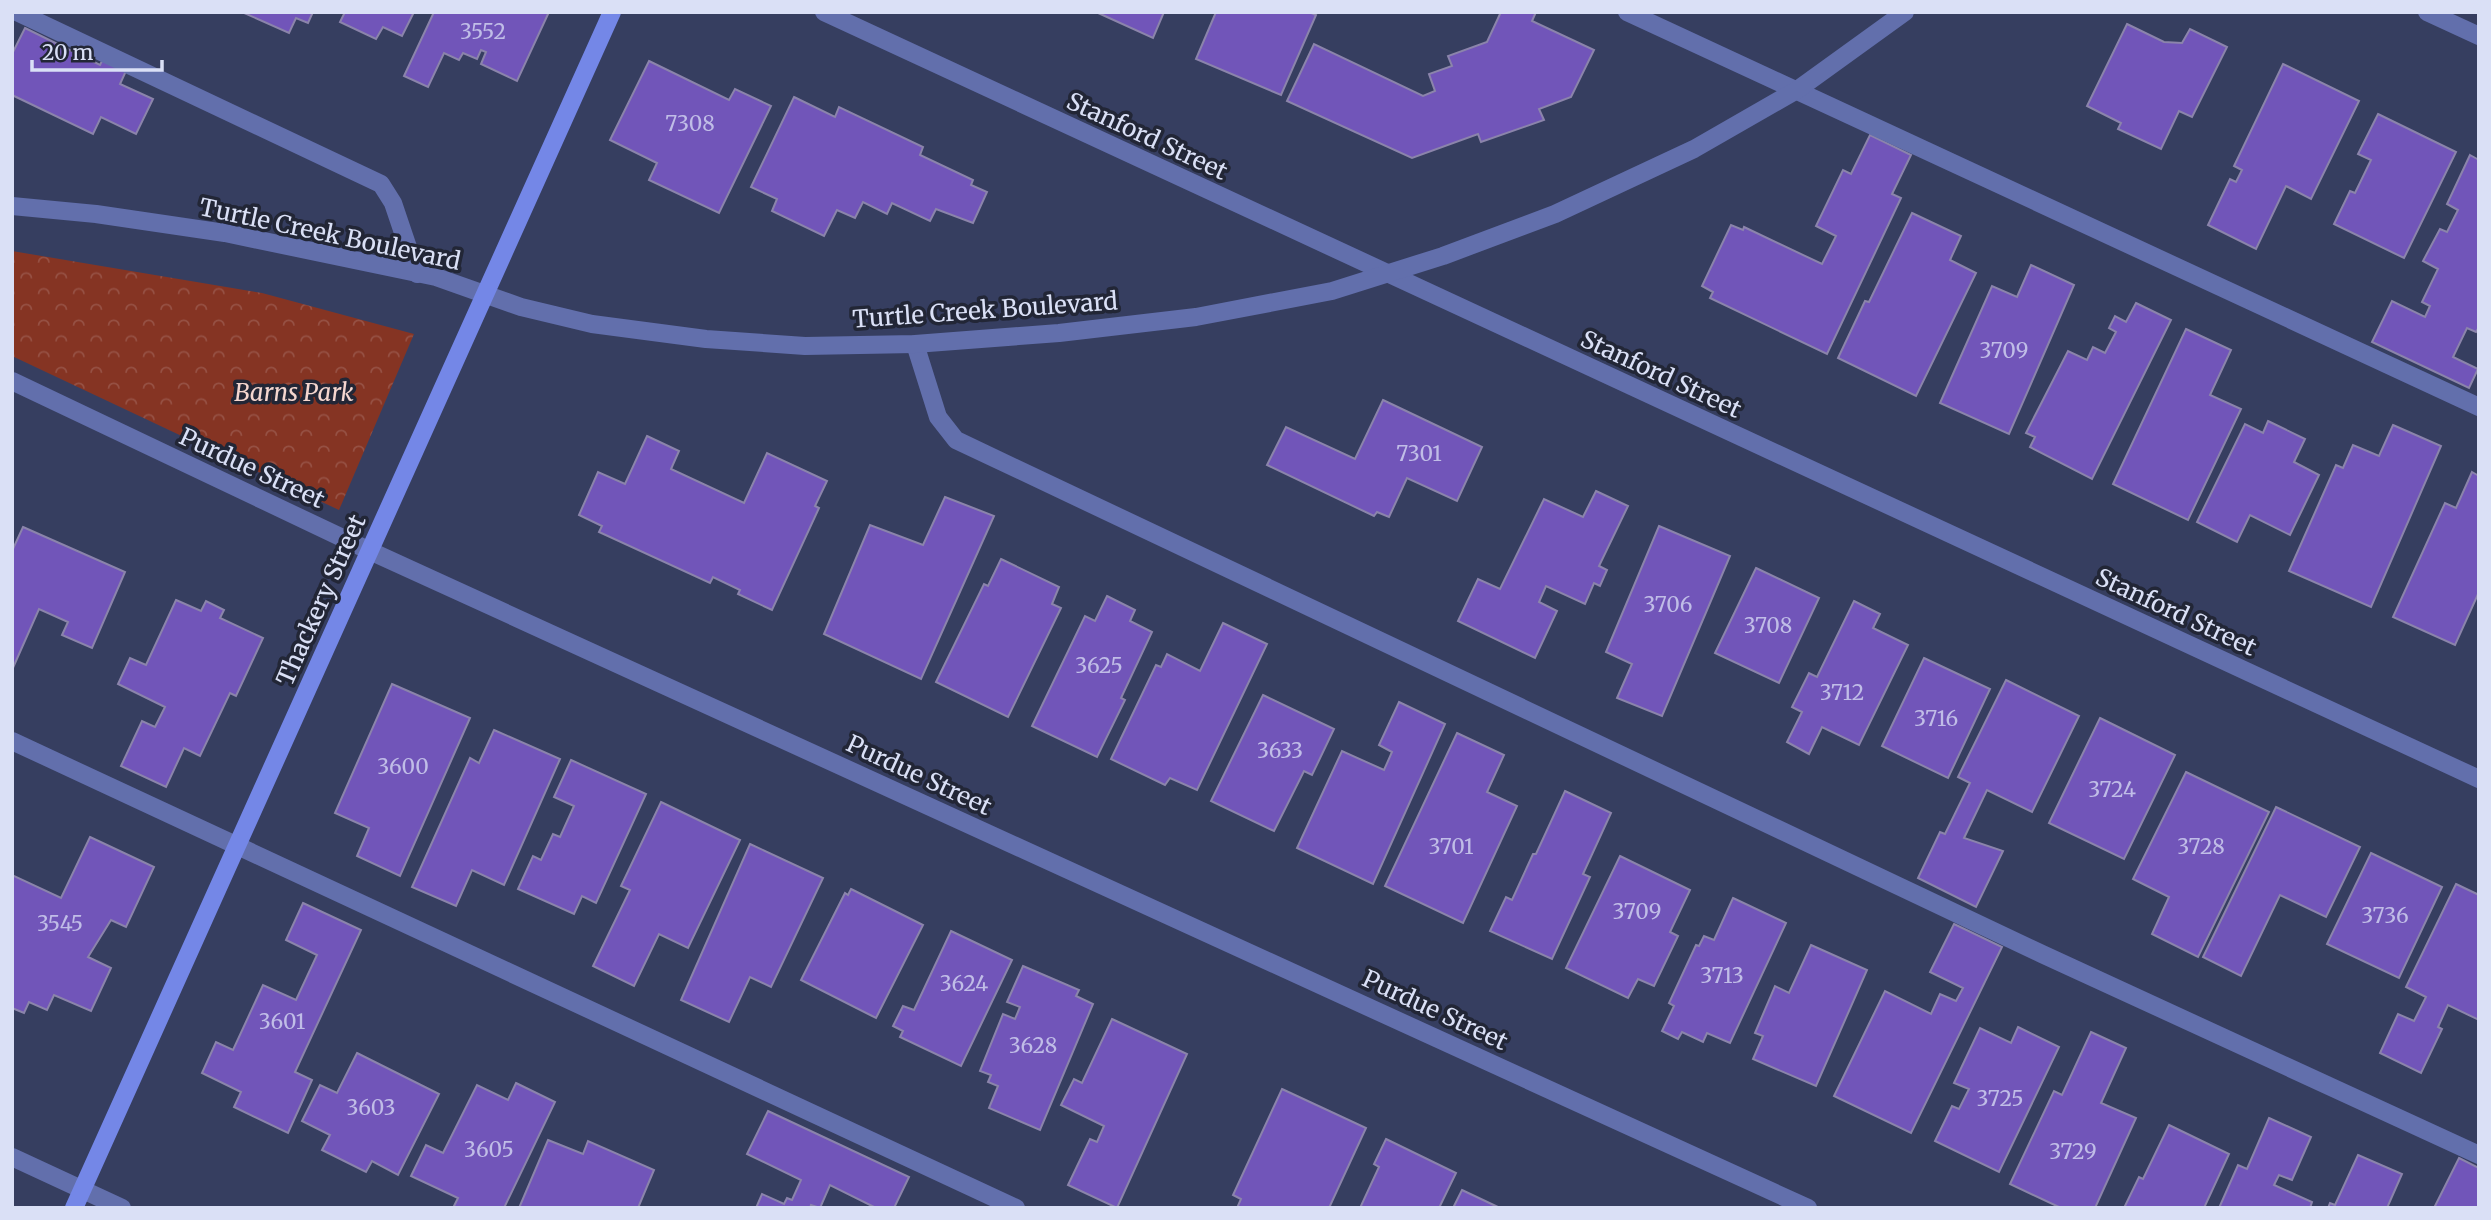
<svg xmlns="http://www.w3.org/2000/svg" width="2491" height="1220" viewBox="0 0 2491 1220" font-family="Merriweather,serif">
	<defs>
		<pattern id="park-crowns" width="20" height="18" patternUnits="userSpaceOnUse" patternTransform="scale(1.75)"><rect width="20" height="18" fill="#853423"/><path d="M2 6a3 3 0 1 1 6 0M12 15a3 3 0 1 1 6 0" fill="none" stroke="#965144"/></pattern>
	</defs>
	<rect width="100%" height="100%" fill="#363e60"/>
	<path fill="url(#park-crowns)" d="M12,251L262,293L414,334L339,510L12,356Z"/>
	<g fill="#7155b9" stroke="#8b84ab" stroke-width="2">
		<path d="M242,12H313L308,23L296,18L289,33Z"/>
		<path d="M345,12H414L402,36L383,27L376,39L340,22Z"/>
		<path d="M434,12H549L517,81L481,64L486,52L481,50L477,59L463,53L459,60L444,53L428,87L404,76Z"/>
		<path d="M1096,12H1164L1153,38Z"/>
		<path d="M1216,12H1309L1316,15L1281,95L1196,59Z"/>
		<path d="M1497,12H1536L1532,21L1594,50L1571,97L1539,109L1544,120L1481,142L1478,134L1412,158L1287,101L1314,44L1423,96L1435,91L1429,74L1452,66L1448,56L1487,42L1500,14Z"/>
		<path d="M2127,24L2164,42L2182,43L2190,29L2227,47L2192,117L2179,111L2161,149L2118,129L2121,123L2087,106Z"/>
		<path d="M25,28L100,65L103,59L126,71L120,84L153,99L136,134L101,117L93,134L12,95V54Z"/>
		<path d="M649,61L729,100L735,89L771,106L719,213L649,180L657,163L610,140Z"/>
		<path d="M2283,64L2359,101L2311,199L2286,186L2256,249L2208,225L2230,179L2236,182L2242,170L2234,166Z"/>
		<path d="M794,97L835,117L839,107L923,147L920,155L973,180L971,185L987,192L973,223L936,209L930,221L892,203L887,214L863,202L855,218L837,210L824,236L772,211L777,199L751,187Z"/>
		<path d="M2378,114L2456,152L2404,258L2334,224L2350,191L2355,193L2371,160L2358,154Z"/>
		<path d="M1870,135L1911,155L1892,194L1901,198L1827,354L1710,298L1713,292L1702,286L1731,225L1743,230L1744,227L1822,264L1836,236L1816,226L1843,170L1851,174Z"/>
		<path d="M2470,155L2479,160V327L2476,332L2467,328L2453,357L2478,369L2469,388L2372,342L2392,301L2425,317L2430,306L2422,302L2438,269L2423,261L2440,229L2447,232L2458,210L2447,204Z"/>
		<path d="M1912,213L1961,236L1950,260L1976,273L1916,396L1838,358L1865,301L1869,302Z"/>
		<path d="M2031,265L2074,285L2009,434L1940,403L1992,286L2017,297Z"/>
		<path d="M2136,303L2171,320L2092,479L2030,447L2035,437L2026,433L2068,351L2087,360L2093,347L2105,353L2116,332L2109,328L2115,316L2126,322Z"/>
		<path d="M2186,329L2231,350L2210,395L2241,409L2188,520L2113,484Z"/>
		<path d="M1383,400L1482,447L1457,501L1407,478L1389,517L1377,512L1374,516L1267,465L1286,427L1355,459Z"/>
		<path d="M2268,421L2305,439L2294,462L2319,475L2290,535L2250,515L2237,542L2197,522L2245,424L2263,433Z"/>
		<path d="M2393,425L2441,446L2371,607L2289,571L2336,465L2343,468L2353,445L2379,456Z"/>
		<path d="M647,436L679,451L671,469L744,503L767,453L827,481L815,506L819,508L772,610L738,594L740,590L713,577L710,583L599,532L602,526L579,515L598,472L625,484Z"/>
		<path d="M2472,472L2479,476V592L2455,645L2393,617L2445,503L2456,508Z"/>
		<path d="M1596,491L1628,506L1599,566L1607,570L1600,586L1594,583L1585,604L1546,586L1539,602L1557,611L1535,658L1458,621L1478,579L1500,589L1544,499L1583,517Z"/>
		<path d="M945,497L994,516L921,679L824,634L870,525L923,545Z"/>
		<path d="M1659,526L1730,556L1662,716L1617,698L1632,664L1606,652Z"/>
		<path d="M23,527L125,572L92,648L62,635L68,622L39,609L12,670V551Z"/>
		<path d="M1001,559L1059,587L1052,604L1061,608L1008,717L936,682L984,584L988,586Z"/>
		<path d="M1756,568L1819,598L1779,683L1715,653Z"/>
		<path d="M1107,596L1135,610L1130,621L1152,632L1121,698L1125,700L1097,757L1032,726L1085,616L1095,621Z"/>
		<path d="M176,600L201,611L206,601L224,610L220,618L263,638L236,696L230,693L200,756L184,748L166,787L121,766L142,721L155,727L165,707L118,684L130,658L146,665Z"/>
		<path d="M1854,601L1880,614L1873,628L1908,645L1859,745L1822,727L1809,754L1787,742L1802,712L1792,707L1809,673L1817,677Z"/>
		<path d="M1223,623L1267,644L1197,790L1170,778L1165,785L1111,759L1156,665L1161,667L1167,654L1200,671Z"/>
		<path d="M1924,658L1990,689L1948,778L1882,746Z"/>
		<path d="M2006,680L2079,716L2032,812L1987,790L1964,838L2003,851L1976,907L1918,878L1940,832L1945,834L1970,783L1958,777Z"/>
		<path d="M392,684L470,718L400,876L357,856L369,828L335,813Z"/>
		<path d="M1263,695L1334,729L1312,775L1304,771L1274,831L1211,801Z"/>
		<path d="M1399,702L1445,724L1373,884L1297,848L1342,751L1384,770L1392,752L1379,745Z"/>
		<path d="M2100,718L2175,755L2124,859L2049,823Z"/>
		<path d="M494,730L560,759L504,885L472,870L456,906L412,887L470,758L479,763Z"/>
		<path d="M1457,733L1504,755L1487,792L1517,806L1463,923L1385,886Z"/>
		<path d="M571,760L646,794L596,903L582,896L574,914L518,889L533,856L541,860L553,834L560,837L574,806L554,797Z"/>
		<path d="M2186,772L2269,812L2198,957L2152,934L2169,897L2133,879Z"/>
		<path d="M1565,791L1611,813L1583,874L1590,877L1552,959L1490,931L1506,897L1512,900L1533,854H1536Z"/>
		<path d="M661,802L740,840L688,948L659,934L634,986L593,966L630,890L621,886Z"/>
		<path d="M2276,807L2360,847L2326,917L2280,895L2241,976L2203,957Z"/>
		<path d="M90,837L154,867L126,927L111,920L88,957L111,968L91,1011L54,995L47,1010L29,1002L24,1013L12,1008V875L61,898Z"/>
		<path d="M750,844L823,878L771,987L750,977L729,1022L681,1000Z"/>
		<path d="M2371,853L2442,887L2399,978L2327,944Z"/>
		<path d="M1620,856L1690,890L1670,932L1678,936L1654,986L1638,979L1628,998L1566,968Z"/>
		<path d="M2456,884L2479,895V1020L2448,1005L2438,1027L2442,1029L2421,1073L2380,1053L2398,1014L2414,1021L2426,997L2406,987Z"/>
		<path d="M851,889L923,925L876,1018L801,980L845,893L848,895Z"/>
		<path d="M1733,898L1786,923L1730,1043L1707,1033L1703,1042L1682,1032L1678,1039L1662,1031L1674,1006L1669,1003L1696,945L1699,946L1704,936L1714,940Z"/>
		<path d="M303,903L361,930L295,1072L312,1080L288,1133L234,1107L241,1092L202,1073L216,1042L233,1050L263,985L296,1000L317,955L286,940Z"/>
		<path d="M1954,924L2002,947L1911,1133L1834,1096L1885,991L1931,1014L1940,994L1956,1001L1963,988L1930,972Z"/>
		<path d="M951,931L1012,960L961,1066L900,1037L903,1031L893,1026L903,1006L914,1010Z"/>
		<path d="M1811,945L1867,970L1816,1086L1753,1059L1763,1036L1755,1033L1775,986L1789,993Z"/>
		<path d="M1023,966L1079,990L1076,996L1093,1004L1040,1130L989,1108L998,1086L988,1082L991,1075L980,1071L1003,1014L1015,1019L1020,1007L1007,1002Z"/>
		<path d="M1112,1019L1187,1054L1117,1208L1068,1185L1090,1139L1097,1142L1104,1126L1061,1105L1074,1079L1082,1083Z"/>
		<path d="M2018,1027L2059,1047L1999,1172L1935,1141L1952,1106L1959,1109L1969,1089L1954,1083L1980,1028L2011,1043Z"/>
		<path d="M2091,1032L2126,1048L2101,1103L2136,1118L2095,1208H2061L2010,1184L2054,1091L2062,1095Z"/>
		<path d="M357,1053L439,1094L398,1175L372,1161L366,1172L322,1150L330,1135L302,1121L320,1085L337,1093Z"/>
		<path d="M516,1083L555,1102L504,1208H453L458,1198L411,1176L426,1145L443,1153L477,1085L508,1100Z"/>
		<path d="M1282,1089L1366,1128L1329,1208H1237L1241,1199L1233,1195Z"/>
		<path d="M768,1111L909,1177L894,1208H876L830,1185L820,1208L811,1205L810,1208H756L762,1194L784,1204L787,1198L792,1200L801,1180L747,1154Z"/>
		<path d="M2269,1118L2311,1137L2292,1180L2279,1175L2274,1185L2312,1202L2310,1208H2219L2238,1165L2247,1169Z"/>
		<path d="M2169,1125L2229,1154L2204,1208H2124L2139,1177L2143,1179Z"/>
		<path d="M1386,1139L1456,1173L1439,1208H1360L1379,1167L1374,1164Z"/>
		<path d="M548,1140L583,1154L588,1141L654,1170L638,1208H519Z"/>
		<path d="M2358,1155L2402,1174L2387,1208H2328L2330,1203L2335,1205Z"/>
		<path d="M2459,1158L2479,1168V1208H2434Z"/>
		<path d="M1462,1190L1500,1208H1453Z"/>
	</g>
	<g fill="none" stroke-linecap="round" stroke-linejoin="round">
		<g stroke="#626fac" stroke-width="18">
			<path d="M17,12L381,184L393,203L417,274"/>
			<path d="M1627,12L2479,407"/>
			<path d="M915,344L938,417L956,440L2042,954L2479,1155"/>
			<path d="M12,741L1016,1208"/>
		</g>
		<g stroke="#626fac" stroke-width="18">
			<path d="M824,12L2479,779"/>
			<path d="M2427,12L2479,36"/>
			<path d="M12,206L96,214L225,233L436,277L521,307L592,324L706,339L805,346L915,344L1059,333L1196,317L1332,291L1443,256L1555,214L1694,149L1797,90L1905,12"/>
			<path d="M12,381L370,551L1808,1208"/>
			<path d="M12,1157L122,1208"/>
		</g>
		<path stroke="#7487e7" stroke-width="18" d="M74,1208L612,12"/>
	</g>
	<g text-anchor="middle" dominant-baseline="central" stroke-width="7" stroke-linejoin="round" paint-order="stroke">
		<g font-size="21" fill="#c0bde7">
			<text x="483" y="31">3552</text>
			<text x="690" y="123">7308</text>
			<text x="2004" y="350">3709</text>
			<text x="1419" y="453">7301</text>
			<text x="1668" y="604">3706</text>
			<text x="1768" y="625">3708</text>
			<text x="1099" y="665">3625</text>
			<text x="1842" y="692">3712</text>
			<text x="1936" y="718">3716</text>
			<text x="1280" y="750">3633</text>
			<text x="403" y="766">3600</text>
			<text x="2112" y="789">3724</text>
			<text x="1451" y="846">3701</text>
			<text x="2201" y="846">3728</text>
			<text x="1637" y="911">3709</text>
			<text x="2385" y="915">3736</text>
			<text x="60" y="923">3545</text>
			<text x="1722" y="975">3713</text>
			<text x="964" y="983">3624</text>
			<text x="282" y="1021">3601</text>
			<text x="1033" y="1045">3628</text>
			<text x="2000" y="1098">3725</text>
			<text x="371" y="1107">3603</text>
			<text x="489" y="1149">3605</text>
			<text x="2073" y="1151">3729</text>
		</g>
		<g font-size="24" fill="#dae0f6" stroke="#222636">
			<text transform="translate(1147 136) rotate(25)">Stanford Street</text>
			<text transform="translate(330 234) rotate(12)">Turtle Creek Boulevard</text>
			<text transform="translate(985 310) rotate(-4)">Turtle Creek Boulevard</text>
			<text transform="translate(1661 374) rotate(25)">Stanford Street</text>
			<text transform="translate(252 468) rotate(25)">Purdue Street</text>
			<text transform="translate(321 600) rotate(-66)">Thackery Street</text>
			<text transform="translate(2176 612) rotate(25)">Stanford Street</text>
			<text transform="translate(919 775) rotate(25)">Purdue Street</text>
			<text transform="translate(1435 1010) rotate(25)">Purdue Street</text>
		</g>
		<g font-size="24" font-style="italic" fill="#f5d6cf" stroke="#222636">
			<text x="294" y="392">Barns Park</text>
		</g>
	</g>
	<rect width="2491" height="1220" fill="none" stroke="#dae0f6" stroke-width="28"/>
	<path d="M32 60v10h130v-10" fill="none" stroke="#dae0f6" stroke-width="3.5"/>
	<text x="42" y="60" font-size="21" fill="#dae0f6" stroke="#222636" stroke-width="5" paint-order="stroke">20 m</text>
</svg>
